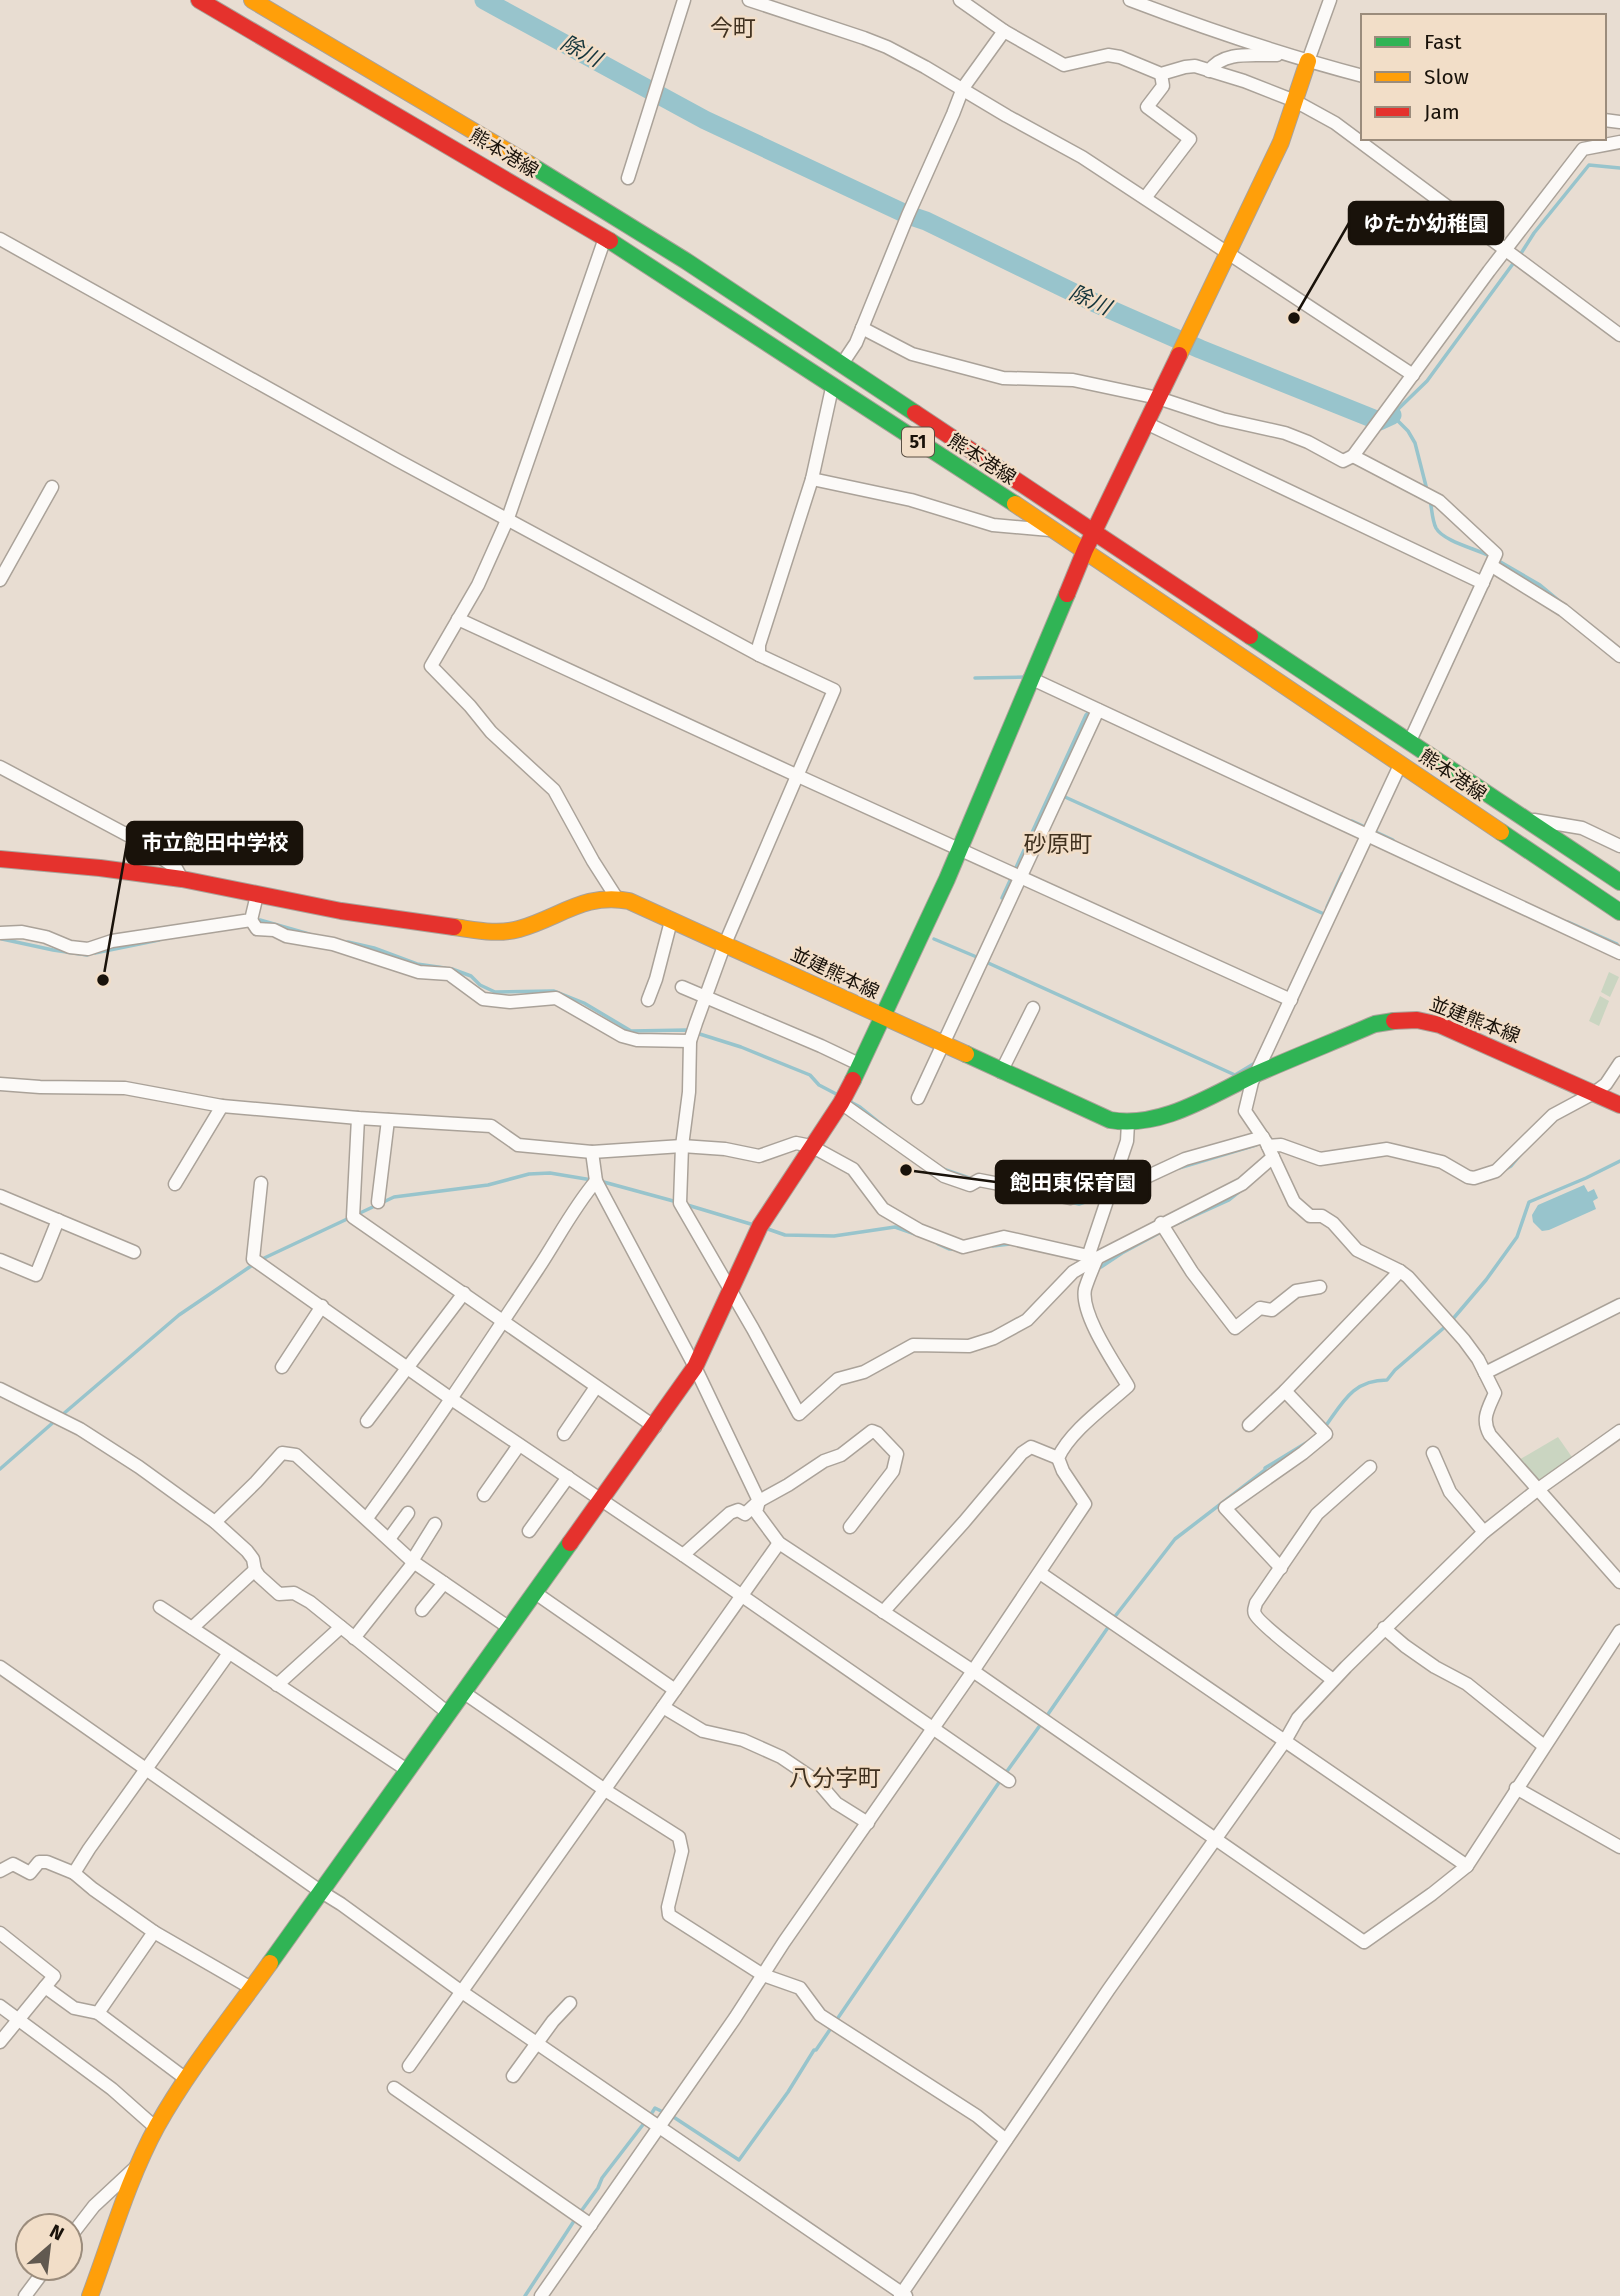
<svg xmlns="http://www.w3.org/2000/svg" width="1620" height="2296" viewBox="0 0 1620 2296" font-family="'Fira Sans','Noto Sans JP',sans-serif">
	<rect width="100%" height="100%" fill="#e8ddd2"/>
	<g fill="#cad5c1">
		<path d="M1609,972L1619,977L1610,997L1601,992Z"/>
		<path d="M1600,996L1609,1001L1599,1026L1589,1021Z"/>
		<path d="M1558,1437L1574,1460L1537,1486L1517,1461Z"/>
	</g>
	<path fill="#98c4cc" d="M1584,1185L1588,1192L1594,1189L1598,1198L1593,1201L1596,1209L1549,1230L1542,1231L1533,1222L1532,1215L1538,1205Z"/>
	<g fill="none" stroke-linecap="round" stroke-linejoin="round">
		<g stroke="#98c4cc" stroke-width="3.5">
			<path d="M1520,255L1534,233L1589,165L1620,168"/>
			<path d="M1427,490L1415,443L1408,431L1392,415L1427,381L1515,261"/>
			<path d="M1430,500C1432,509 1432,520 1436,528C1443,541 1476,549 1490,556"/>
			<path d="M1497,560L1540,585L1563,604"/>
			<path d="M975,678L1026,677"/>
			<path d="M1065,797L1324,914"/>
			<path d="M1352,821L1393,840"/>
			<path d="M1002,898L1086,715L1090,711"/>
			<path d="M1327,907L1342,874L1346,871"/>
			<path d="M256,921L260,920L309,934"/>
			<path d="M1568,922L1617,944"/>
			<path d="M2,939L53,950L87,955"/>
			<path d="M934,939L979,958"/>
			<path d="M348,942L374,948L417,964L445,968"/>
			<path d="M95,953L159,940"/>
			<path d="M986,962L1235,1075L1255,1063"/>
			<path d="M452,969L471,976L480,985L495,992L554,991L584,1003L631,1031L687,1030L741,1047L810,1075L819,1085L840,1096"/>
			<path d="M847,1100L860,1107L886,1128"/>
			<path d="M1179,1168L1256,1145"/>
			<path d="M943,1169L972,1179"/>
			<path d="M1504,1170L1511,1166L1521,1154"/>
			<path d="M600,1181L677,1202"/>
			<path d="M1070,1202L1079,1204L1106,1195"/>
			<path d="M684,1204L754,1225"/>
			<path d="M1174,1225L1229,1200L1239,1192"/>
			<path d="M765,1228L785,1235L834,1236L895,1227L915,1234"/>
			<path d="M938,1244L949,1249H954"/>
			<path d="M993,1246L1010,1244"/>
			<path d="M260,1260L394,1197L488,1185L529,1174L550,1173L592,1180"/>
			<path d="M1098,1266L1101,1267L1122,1253L1161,1232"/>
			<path d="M1452,1320L1486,1280L1517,1237L1529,1202L1586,1178L1620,1161"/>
			<path d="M62,1415L179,1315L254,1264"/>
			<path d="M1325,1427C1343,1402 1353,1380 1387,1380L1395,1370L1446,1326"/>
			<path d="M0,1469L56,1420"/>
			<path d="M1113,1619L1175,1539L1265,1470V1468L1306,1443"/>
			<path d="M1046,1717L1109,1626"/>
			<path d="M1005,1774L1041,1724"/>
			<path d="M650,2116L655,2108L665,2113"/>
			<path d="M672,2116L739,2160L788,2092L814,2050H816L1000,1781"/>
			<path d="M525,2296L574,2221L598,2188L602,2178L645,2122"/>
		</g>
		<path stroke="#98c4cc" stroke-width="19" d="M484,0L705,120L908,215L926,221L1093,302L1200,349L1379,421L1392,415"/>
		<defs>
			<g id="street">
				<path d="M749,0L864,38L887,47L925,67L1007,116L1082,157L1413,375"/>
				<path d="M960,0L1004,31"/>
				<path d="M1130,0C1206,29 1283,55 1363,76"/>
				<path d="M1308,61L1330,0"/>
				<path d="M1209,71C1224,50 1254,56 1277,55"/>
				<path d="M1604,120L1620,122"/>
				<path d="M628,178L684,0"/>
				<path d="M1145,198L1190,139L1147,107L1163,86L1161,74"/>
				<path d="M605,238L508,518L478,585L431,666L470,706L491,732L554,790L593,861L616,897"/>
				<path d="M0,239L397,460L759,655L834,690L724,946L696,1023L690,1041L689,1092L682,1146L680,1203L753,1329L799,1414L838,1379L864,1372L913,1345L969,1346L994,1338L1027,1320L1073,1272L1097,1258"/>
				<path d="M862,328L912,354L1003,378L1073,380L1158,398L1222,419L1285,433L1308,442L1343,461L1353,456L1489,271L1583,149L1620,142"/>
				<path d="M842,364L856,343L908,215L953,114L963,88L1004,31L1064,65L1108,55L1120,57L1161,74L1185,67L1195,66L1244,81L1295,101L1335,123L1620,335"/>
				<path d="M1146,423L1483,583"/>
				<path d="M1353,456L1439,501L1496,554L1409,743"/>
				<path d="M812,479L911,500L993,525L1050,530"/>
				<path d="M1492,566L1563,610L1620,656"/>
				<path d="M0,580L52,487"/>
				<path d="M458,619L798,776L1291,1000"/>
				<path d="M759,655V645L812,479L832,388"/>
				<path d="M1030,678L1620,953"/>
				<path d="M1400,765L1252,1082L1245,1111L1266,1142L1294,1202L1310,1216H1322L1333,1223L1357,1250L1400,1271L1408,1277L1464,1340L1478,1359L1495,1393C1488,1409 1481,1419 1490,1435L1620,1582"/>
				<path d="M0,767L133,838L176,868L182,879"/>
				<path d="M1534,820L1582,828L1620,846"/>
				<path d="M251,920L257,929L274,930L286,936L333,944L419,972L449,974L483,999L510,1002L556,998L622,1036L637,1040L690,1041"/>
				<path d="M0,933L22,932L46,937L70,947L88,949L112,941L251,920L257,895"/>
				<path d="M682,987L821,1046L861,1065"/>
				<path d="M648,1000L656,979L671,921"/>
				<path d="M1001,1072L1033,1008"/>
				<path d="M0,1084L40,1087L125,1088L222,1106L358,1118L491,1126L518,1145L592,1152L682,1146L725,1149L759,1156L796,1143L811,1146L853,1169L883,1209L919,1230L963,1247L1004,1237L1097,1258L1242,1184L1273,1157"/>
				<path d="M918,1098L1098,710"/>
				<path d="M841,1103L944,1176L970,1185L979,1180L1070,1198L1142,1179L1185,1159L1263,1137"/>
				<path d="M358,1118L353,1217L655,1427"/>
				<path d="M1268,1146L1281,1145L1320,1159L1387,1149L1442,1162L1468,1177L1474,1178L1496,1171L1553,1115L1594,1093L1606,1084L1620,1063"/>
				<path d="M592,1152L596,1181L695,1367L759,1501L756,1512L779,1543L973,1671L1364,1942L1432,1894L1467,1866L1620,1631"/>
				<path d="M261,1183L253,1259L450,1398L683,1555L1009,1781"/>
				<path d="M175,1184L222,1106"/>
				<path d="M0,1196L134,1252"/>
				<path d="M378,1202L388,1120"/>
				<path d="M1161,1223L1192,1272L1235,1328L1260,1308L1272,1310L1296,1291L1320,1287"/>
				<path d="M1088,1257L1127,1141L1128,1123"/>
				<path d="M0,1260L36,1275L58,1220"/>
				<path d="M282,1367L322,1306"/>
				<path d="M1485,1373L1620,1305"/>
				<path d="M0,1389L80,1429L139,1467L215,1522L247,1551L253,1559L255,1570L259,1576L279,1594L294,1593L310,1602L448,1713"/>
				<path d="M367,1421L464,1293"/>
				<path d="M1249,1425L1285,1391L1400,1271"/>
				<path d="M564,1434L596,1387"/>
				<path d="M1433,1453L1450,1492L1484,1532"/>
				<path d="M484,1495L519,1445"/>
				<path d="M367,1518C426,1438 482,1353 537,1270C557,1240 573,1208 596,1181"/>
				<path d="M215,1522L256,1482L282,1453L296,1455L412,1561L508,1627"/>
				<path d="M529,1531L568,1477"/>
				<path d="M389,1539L408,1513"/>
				<path d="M683,1555L730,1513L738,1510L745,1514L759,1501L788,1485L824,1461L841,1455L872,1431L877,1433L897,1454L893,1471L850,1527"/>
				<path d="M1281,1568L1225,1508L1303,1453L1326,1434L1285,1391"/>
				<path d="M1040,1573L1467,1866"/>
				<path d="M534,1592L675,1690"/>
				<path d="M160,1607L407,1770"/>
				<path d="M422,1610L444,1583"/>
				<path d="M883,1612L964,1522L1022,1453L1031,1447L1058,1458"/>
				<path d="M192,1628L255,1570"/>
				<path d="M1384,1628L1405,1646L1435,1667L1467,1684L1544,1746"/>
				<path d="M354,1638L411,1566L412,1561L435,1524"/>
				<path d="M0,1667L320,1891L341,1904L462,1992L906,2296"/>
				<path d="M1333,1680C1321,1671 1258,1623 1255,1614C1253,1610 1255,1608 1256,1603L1317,1514L1370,1467"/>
				<path d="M277,1685L341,1627"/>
				<path d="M463,1692L605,1790L679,1837L682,1851L668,1907L669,1915L763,1975L800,1988L820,2015L977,2116L1006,2140"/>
				<path d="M663,1707L703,1731L743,1740L781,1757L818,1782L836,1803L868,1823"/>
				<path d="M1516,1788L1620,1847"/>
				<path d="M0,1871L13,1864L30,1873L39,1862H47L74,1873L89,1849L229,1653"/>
				<path d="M154,1932L251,1988"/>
				<path d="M0,1933L54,1976L0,2042"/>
				<path d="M45,1987L74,2008L98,2013L154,1932L93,1889L74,1873"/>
				<path d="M0,2006L112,2089L156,2128"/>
				<path d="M98,2013L186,2079"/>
				<path d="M409,2066L779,1543"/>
				<path d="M513,2076L553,2021L570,2003"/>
				<path d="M394,2088L591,2225"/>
				<path d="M70,2237L94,2206L137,2166"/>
				<path d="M25,2296L46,2268"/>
				<path d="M541,2296L735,2018L784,1942L973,1671L1085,1504L1063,1471L1058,1458C1070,1431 1106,1406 1128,1386C1115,1364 1080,1314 1085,1289C1088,1279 1093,1268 1097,1258"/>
				<path d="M900,2296L1109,1989L1285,1741L1298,1718L1346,1667L1484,1532L1537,1490L1620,1431"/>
			</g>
			<g id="fast">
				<path d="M529,164L686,261L915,413"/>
				<path d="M610,241L1015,504"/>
				<path d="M1250,636L1620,882"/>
				<path d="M1501,832L1620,912"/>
				<path d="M966,1054L1110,1120C1161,1129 1211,1095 1256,1074C1295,1057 1335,1041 1375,1024L1394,1021"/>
				<path d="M853,1080L947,879L1067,594"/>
				<path d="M270,1963L570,1543"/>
			</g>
			<g id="slow">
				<path d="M252,0L529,164"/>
				<path d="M1179,355L1281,142L1308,61"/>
				<path d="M1015,504L1501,832"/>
				<path d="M454,927C476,930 497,935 519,929C559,918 585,892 629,901L966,1054"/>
				<path d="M90,2296C111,2240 128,2179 157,2126C189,2069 232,2016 270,1963"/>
			</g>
			<g id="jam">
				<path d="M199,0L610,241"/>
				<path d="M915,413L1250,636"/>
				<path d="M1067,594L1085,550L1179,355"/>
				<path d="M0,859L100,868L182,879L341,911L454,927"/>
				<path d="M1394,1021L1417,1020L1440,1025L1620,1105"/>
				<path d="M570,1543L695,1367L760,1226L841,1103L853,1080"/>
			</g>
		</defs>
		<use href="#street" stroke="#aaa299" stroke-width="15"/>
		<use href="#fast" stroke="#aaa299" stroke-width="18"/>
		<use href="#slow" stroke="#aaa299" stroke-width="18"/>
		<use href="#jam" stroke="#aaa299" stroke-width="18"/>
		<use href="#street" stroke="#fcfaf8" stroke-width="12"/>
		<use href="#fast" stroke="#30b455" stroke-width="16"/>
		<use href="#slow" stroke="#ff9f0a" stroke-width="16"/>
		<use href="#jam" stroke="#e5322d" stroke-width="16"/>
	</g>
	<g text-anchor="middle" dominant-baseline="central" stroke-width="5" stroke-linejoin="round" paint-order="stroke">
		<rect fill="#f2dec8" stroke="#5a4f43" stroke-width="2" x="902" y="427.5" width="32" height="29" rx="5"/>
		<g font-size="18" font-weight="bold" fill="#19120a">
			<text x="918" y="442">51</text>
		</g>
		<g font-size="19" fill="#19120a" stroke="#f2dec8">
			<text transform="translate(504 153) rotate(31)">熊本港線</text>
			<text transform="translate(982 459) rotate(33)">熊本港線</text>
			<text transform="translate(1453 775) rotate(34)">熊本港線</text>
			<text transform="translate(835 973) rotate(25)">並建熊本線</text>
			<text transform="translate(1475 1020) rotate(21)">並建熊本線</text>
		</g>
		<g font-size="21" font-style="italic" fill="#13343b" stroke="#f2dec8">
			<text transform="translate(581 51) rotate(28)">除川</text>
			<text transform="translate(1090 300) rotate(24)">除川</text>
		</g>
		<g font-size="23" fill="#40311f" stroke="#f2dec8">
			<text x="733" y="28">今町</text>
			<text x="1058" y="844">砂原町</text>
			<text x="835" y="1778">八分字町</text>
		</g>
	</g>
	<path fill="none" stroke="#19120a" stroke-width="2.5" d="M1294 318L1349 223M103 980L127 843M906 1170L996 1182"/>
	<g fill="#19120a" stroke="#f2dec8" stroke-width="2.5">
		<circle cx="1294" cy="318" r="7"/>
		<circle cx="103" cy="980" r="7"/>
		<circle cx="906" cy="1170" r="7"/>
	</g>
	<g fill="#19120a" stroke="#19120a" stroke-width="2.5">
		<rect x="1349" y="202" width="154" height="42" rx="7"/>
		<rect x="127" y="822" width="175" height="42" rx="7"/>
		<rect x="996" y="1161" width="154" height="42" rx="7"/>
	</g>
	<g font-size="21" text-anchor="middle" font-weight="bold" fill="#fff">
		<text x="1426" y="231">ゆたか幼稚園</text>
		<text x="215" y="850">市立飽田中学校</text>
		<text x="1073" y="1190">飽田東保育園</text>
	</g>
	<rect x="1361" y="14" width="245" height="126" fill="#f2dec8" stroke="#9b8c7c" stroke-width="2"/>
	<rect x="1375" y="37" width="35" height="10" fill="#30b455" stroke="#9b8c7c" stroke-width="2"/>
	<text x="1424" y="49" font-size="21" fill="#19120a">Fast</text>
	<rect x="1375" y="72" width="35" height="10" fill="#ff9f0a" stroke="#9b8c7c" stroke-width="2"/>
	<text x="1424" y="84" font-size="21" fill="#19120a">Slow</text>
	<rect x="1375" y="107" width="35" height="10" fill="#e5322d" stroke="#9b8c7c" stroke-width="2"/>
	<text x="1424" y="119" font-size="21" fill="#19120a">Jam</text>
	<g transform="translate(49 2247) rotate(28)"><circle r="33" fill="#f2dec8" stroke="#9b8c7c" stroke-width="2"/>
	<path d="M0-5L12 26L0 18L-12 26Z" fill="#615950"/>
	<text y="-10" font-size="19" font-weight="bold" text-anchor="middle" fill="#19120a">N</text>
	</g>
</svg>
